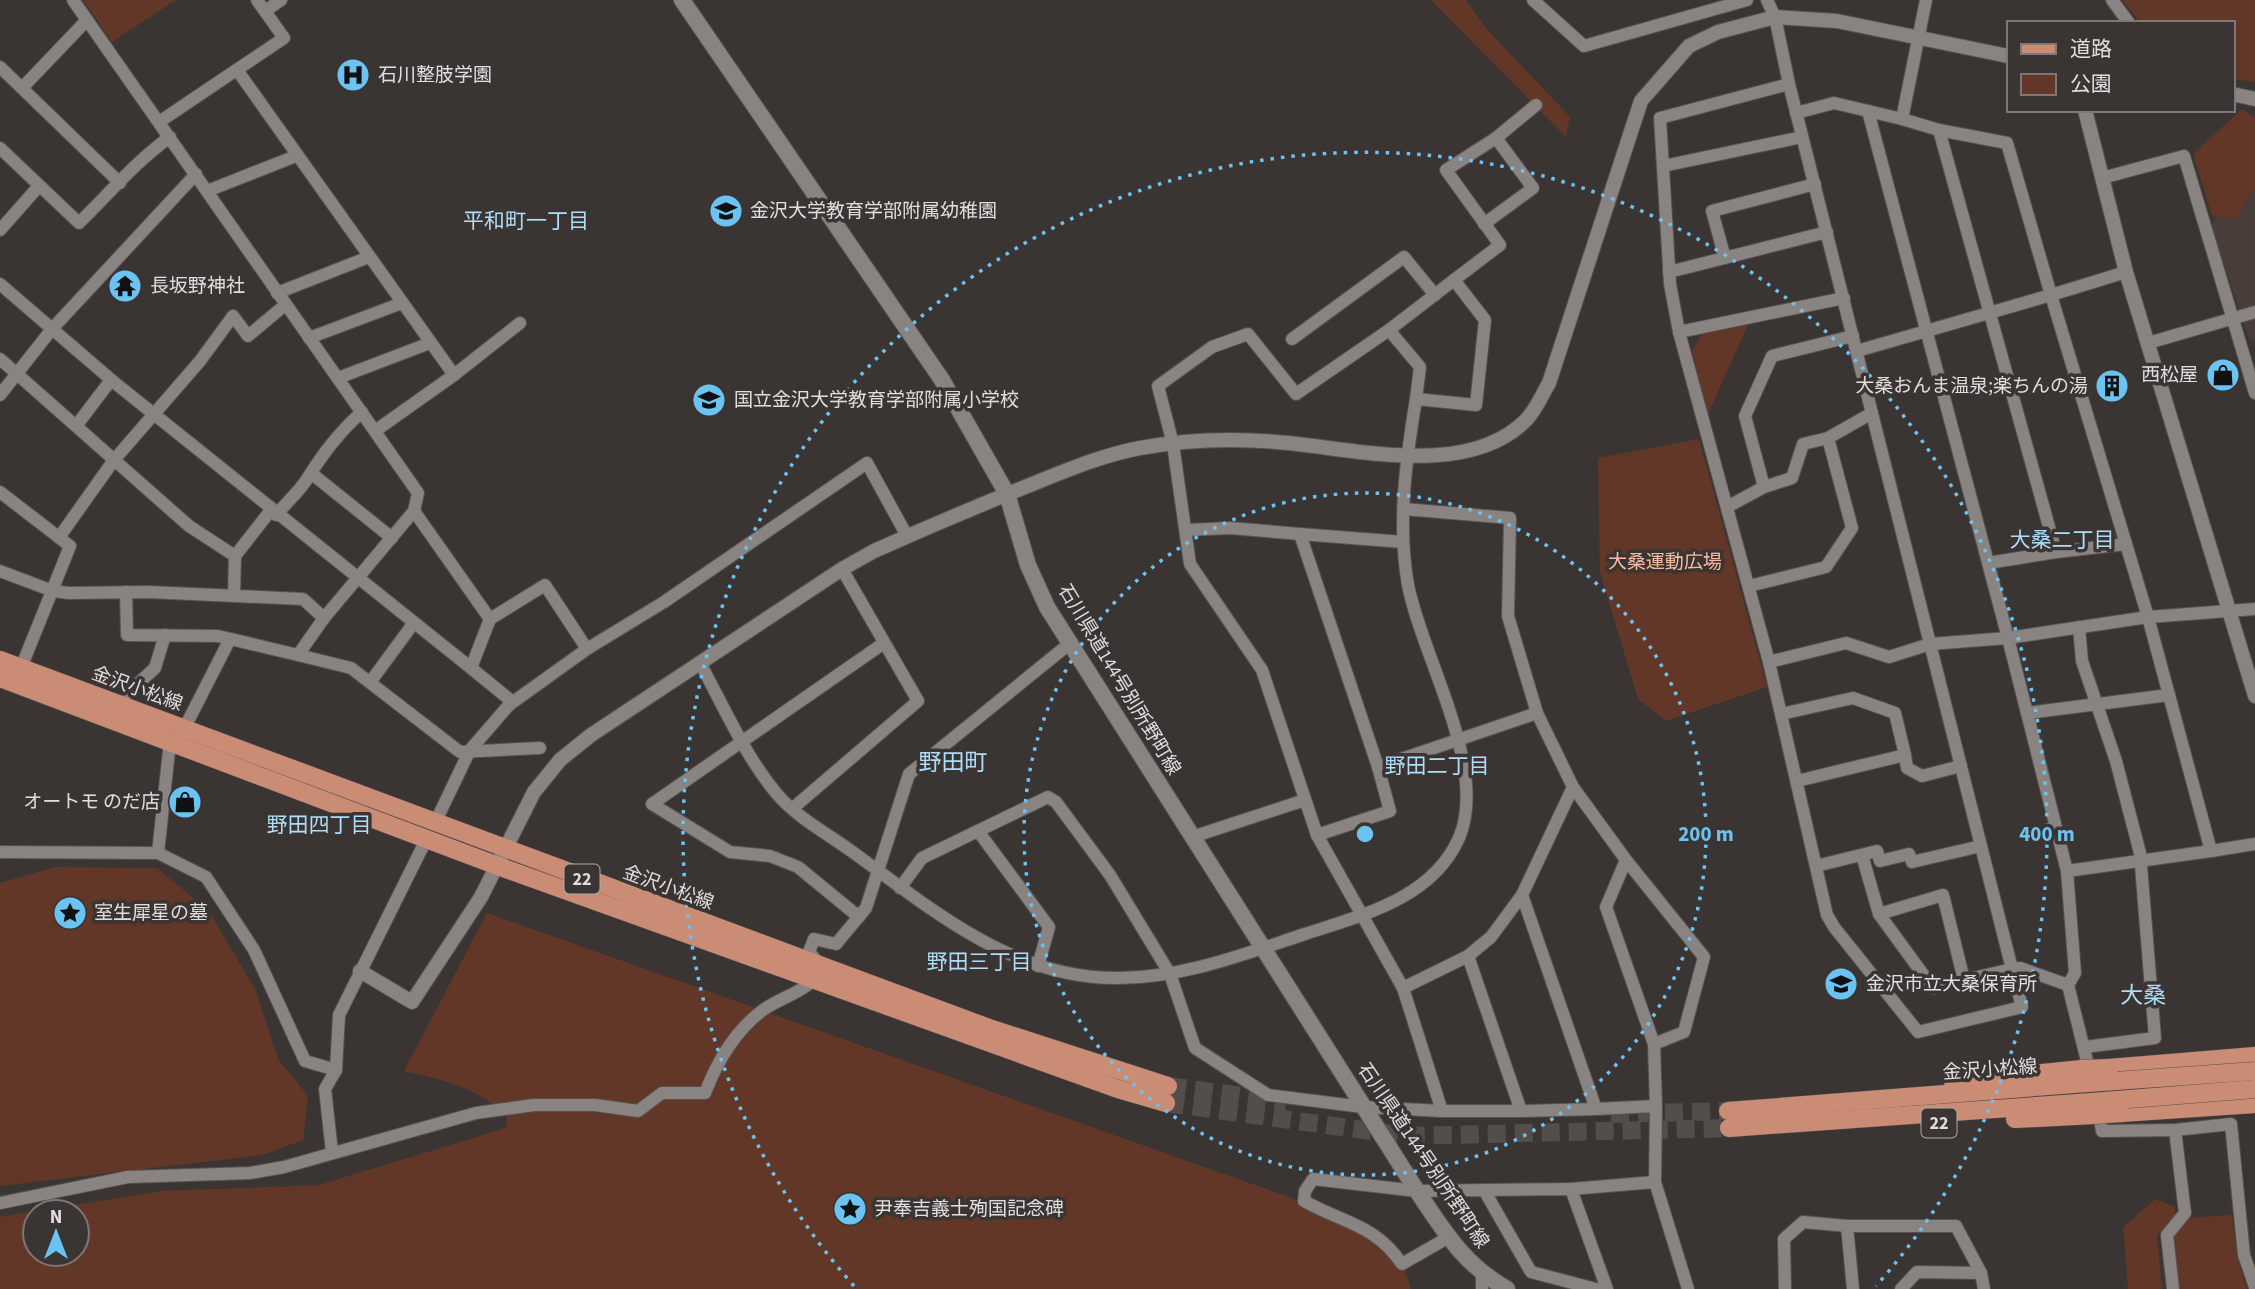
<svg xmlns="http://www.w3.org/2000/svg" width="2255" height="1289" viewBox="0 0 2255 1289" font-family="'Source Sans 3','Noto Sans JP',sans-serif">
	<rect width="100%" height="100%" fill="#3a3533"/>
	<path fill="#483d39" d="M2255,158V340L2250,341L2211,226Z"/>
	<g fill="#623728" fill-rule="evenodd">
		<path d="M83,0H176L112,42Z"/>
		<path d="M1431,0H1466L1486,28L1570,117L1566,137Z"/>
		<path d="M2122,0H2255V82L2232,79V23H2141Z"/>
		<path d="M2242,109L2255,117V185L2237,218L2212,216L2193,154Z"/>
		<path d="M1748,325L1708,414L1692,351L1702,334Z"/>
		<path d="M1699,439L1767,687L1666,721L1638,699L1600,572L1598,458Z"/>
		<path d="M55,867L157,868L209,911L256,991L278,1059L308,1096L303,1140L262,1155L0,1186V883Z"/>
		<path d="M487,913L1320,1208L1339,1224L1399,1250L1411,1289H0V1217L161,1191L319,1185L506,1128L507,1116C477,1087 444,1080 404,1071ZM35,1212H77V1254H35Z"/>
		<path d="M2156,1199L2175,1207V1216L2157,1236L2162,1289H2128L2123,1227Z"/>
		<path d="M2232,1215L2237,1257L2247,1289H2173L2168,1244L2188,1218Z"/>
	</g>
	<g fill="none" stroke-linecap="round" stroke-linejoin="round">
		<g stroke="#534e4c" stroke-width="18" stroke-dasharray="18 9" stroke-linecap="butt">
			<path d="M1168,1086L1286,1102"/>
			<path d="M1166,1103L1407,1136L1729,1128"/>
			<path d="M1611,1114L1728,1111"/>
		</g>
		<defs>
			<g id="minor">
				<path d="M1533,0L1584,46L1747,0"/>
				<path d="M1767,0L1775,17L1789,84L2012,969L2020,968L2068,985L2075,973L2067,871L2008,638L2148,617L2255,609"/>
				<path d="M1926,0L1902,119L1939,130L2056,552L2126,544"/>
				<path d="M2112,0L2129,23"/>
				<path d="M265,11L281,0"/>
				<path d="M0,67L120,183"/>
				<path d="M237,70L454,375L520,323"/>
				<path d="M1789,84L1660,118L1670,284L1679,332L1769,662L1827,915L1834,927L1918,1032L2022,1007L2012,969L1964,980L1943,895L1879,914L1862,855"/>
				<path d="M22,88L87,20"/>
				<path d="M1796,113L1834,103L1902,119"/>
				<path d="M159,122L284,38L257,0"/>
				<path d="M1496,138L1536,105"/>
				<path d="M0,148L79,223C109,194 135,162 170,137"/>
				<path d="M1663,166L1802,137"/>
				<path d="M2102,178L2184,156L2255,393"/>
				<path d="M207,191L296,156"/>
				<path d="M0,230L39,186"/>
				<path d="M1725,258L1712,211L1815,184"/>
				<path d="M1669,272L1827,232"/>
				<path d="M0,284L115,383L471,668L490,619L414,511"/>
				<path d="M277,293L369,257"/>
				<path d="M1389,330L1296,394L1248,334L1212,347L1158,386L1173,444L1190,564L1262,670L1317,835L1403,988L1468,956L1491,937L1522,895L1596,1109L1656,1106L1655,1182"/>
				<path d="M1679,332L1844,298"/>
				<path d="M309,338L402,303"/>
				<path d="M1292,339L1404,257L1435,295"/>
				<path d="M2148,343L2255,312"/>
				<path d="M1857,351L2051,295L2007,143L1939,130"/>
				<path d="M0,359L189,526L235,556"/>
				<path d="M338,378L430,343"/>
				<path d="M0,395L52,329L196,174"/>
				<path d="M1416,399L1420,367L1389,330L1454,280"/>
				<path d="M76,426L111,380"/>
				<path d="M375,431L454,375"/>
				<path d="M311,473L392,538"/>
				<path d="M1764,487L1792,478L1803,444L1828,438"/>
				<path d="M0,492L70,546L21,668"/>
				<path d="M1727,507L1764,487L1745,416L1772,356L1853,336"/>
				<path d="M1404,509L1510,518L1508,616L1537,713"/>
				<path d="M276,515C287,502 301,490 309,476C324,452 340,431 362,412"/>
				<path d="M1186,530L1230,528L1300,534L1378,767"/>
				<path d="M1300,534L1403,542"/>
				<path d="M60,536L114,460L200,361L233,316L248,336L285,305"/>
				<path d="M1988,563L2056,552"/>
				<path d="M0,571L53,591L69,593L148,592L303,599L324,618L414,511L418,493L73,0"/>
				<path d="M1749,586L1826,567L1852,528L1828,438L1872,413"/>
				<path d="M126,592L127,635L218,636L298,655"/>
				<path d="M234,595L235,556L271,510"/>
				<path d="M324,618L298,655L351,668L460,752L540,748"/>
				<path d="M490,619L545,585L587,649L509,705"/>
				<path d="M2079,627L2082,661L2116,761L2140,853L2155,1038L2085,1047"/>
				<path d="M587,649L664,602L867,463L907,536"/>
				<path d="M1769,662L1846,643L1889,657L1930,644L2008,638L1868,111"/>
				<path d="M700,663C724,707 745,756 777,794C797,818 830,835 854,853C934,911 1013,979 1118,978C1183,978 1244,954 1305,934C1362,915 1432,899 1459,838C1489,768 1422,657 1408,585C1397,524 1406,460 1416,399L1476,405L1485,320L1454,280L1500,245L1446,170L1496,138L1533,188L1484,224"/>
				<path d="M371,681L413,624"/>
				<path d="M128,693L155,668L165,635"/>
				<path d="M2027,713L2169,695"/>
				<path d="M1781,714L1853,698L1895,713L1905,755"/>
				<path d="M184,729L230,639"/>
				<path d="M1797,781L1905,755L1907,768L1922,776L1961,766"/>
				<path d="M1573,787L1626,860L1606,907L1654,1044L1684,1032L1704,957L1626,860"/>
				<path d="M793,808L918,701L842,569"/>
				<path d="M435,823L470,750L509,705V699L471,668"/>
				<path d="M978,831L1049,927L1038,966"/>
				<path d="M1317,835L1390,811L1378,767L1537,713L1573,787L1522,895"/>
				<path d="M1192,837L1305,800"/>
				<path d="M2211,851L2255,844"/>
				<path d="M0,852L158,853L206,877L254,950L305,1061L336,1070"/>
				<path d="M158,853L170,741"/>
				<path d="M1816,866L1877,851L1880,861L1909,854L1912,862L1981,846"/>
				<path d="M2067,871L2211,851L2148,617L2051,295L2126,272"/>
				<path d="M900,888L922,858L1048,797L1056,802L1110,875L1170,974L1195,1048L1268,1095L1363,1107L1442,1111"/>
				<path d="M1879,914L1933,988L1964,980"/>
				<path d="M859,917L798,867L770,856L730,852L652,804L884,643"/>
				<path d="M2068,985L2091,1077"/>
				<path d="M1403,988L1442,1111H1521L1468,956"/>
				<path d="M1654,1044L1656,1106"/>
				<path d="M2098,1108L2102,1131L2175,1130"/>
				<path d="M1521,1111L1596,1109"/>
				<path d="M332,1152L325,1089L336,1070L339,1015L427,838"/>
				<path d="M1571,1189L1655,1182L1688,1289"/>
				<path d="M1484,1190L1571,1189L1607,1289"/>
				<path d="M0,1203L128,1177L250,1173L284,1167L476,1113L534,1105H595L638,1111L662,1093H705C717,1062 736,1030 763,1010C784,995 812,991 822,967L809,952L814,939L836,944L866,908L909,774L1069,644"/>
				<path d="M1847,1226L1853,1289"/>
				<path d="M1449,1237L1402,1264C1375,1224 1343,1223 1304,1201L1305,1191L1313,1179L1417,1191L1484,1190L1531,1272L1596,1289"/>
				<path d="M1482,1289V1275"/>
				<path d="M1785,1289L1784,1239L1803,1222L1847,1226H1956L1981,1273L1984,1289"/>
				<path d="M1901,1289L1917,1272L1981,1273"/>
				<path d="M2173,1289L2167,1235L2185,1213L2175,1130L2231,1124L2244,1255L2255,1287"/>
			</g>
			<g id="tertiary">
				<path d="M2232,94L2255,99"/>
				<path d="M2085,110L2126,272L2255,696"/>
				<path d="M360,971L412,1002L481,897L534,792L560,760L591,735L842,569L874,551C921,530 968,510 1015,491C1056,475 1097,456 1140,448C1188,439 1240,438 1288,443C1360,450 1470,478 1527,419C1536,409 1542,395 1549,383L1641,101L1689,46L1718,32L1775,17L1837,21L2008,56"/>
			</g>
			<path id="secondary" d="M682,0L942,380L1007,494L1028,565L1047,607L1417,1191C1445,1232 1463,1264 1507,1289"/>
			<g id="primary">
				<path d="M0,660L989,1028L1168,1086"/>
				<path d="M0,678L498,866L1118,1089L1166,1103"/>
				<path d="M2109,1068L2255,1056"/>
				<path d="M1953,1082L2082,1069"/>
				<path d="M1728,1111L2087,1083"/>
				<path d="M2121,1113L2255,1104"/>
				<path d="M2015,1119L2094,1115"/>
				<path d="M1729,1128L2092,1102"/>
			</g>
		</defs>
		<use href="#minor" stroke="#575251" stroke-width="14"/>
		<use href="#tertiary" stroke="#575251" stroke-width="16"/>
		<use href="#secondary" stroke="#575251" stroke-width="18"/>
		<use href="#primary" stroke="#575251" stroke-width="19"/>
		<use href="#minor" stroke="#898381" stroke-width="12"/>
		<use href="#tertiary" stroke="#898381" stroke-width="14"/>
		<use href="#secondary" stroke="#898381" stroke-width="16"/>
		<use href="#primary" stroke="#cb8c75" stroke-width="18"/>
		<defs>
			<g id="primary-bridge">
				<path d="M2082,1069L2109,1068"/>
				<path d="M2087,1083L2255,1071"/>
				<path d="M2092,1102L2255,1089"/>
				<path d="M2094,1115L2121,1113"/>
			</g>
		</defs>
		<use href="#primary-bridge" stroke="#575251" stroke-width="19" stroke-linecap="butt"/>
		<use href="#primary-bridge" stroke="#cb8c75" stroke-width="18"/>
	</g>
	<g fill="none" stroke="#6bc3f2" stroke-width="3.5" stroke-dasharray="3.5 7">
		<circle cx="1365" cy="834" r="341"/>
		<path d="M854 1286A682 682 0 1 1 1876 1286"/>
	</g>
	<defs>
		<symbol id="hospital-disc" viewBox="-11 -11 22 22"><circle r="9.5" fill="#6bc3f2" stroke="#3a3533"/><path d="M-5-5h3v3.5h4V-5h3V5h-3V1.5h-4V5h-3Z" fill="#111"/></symbol>
		<symbol id="school-disc" viewBox="-11 -11 22 22"><circle r="9.5" fill="#6bc3f2" stroke="#3a3533"/><path d="M0-5L7-2L0 1L-7-2ZM-4 1L0 2.5L4 1V4Q0 6-4 4Z" fill="#111"/></symbol>
		<symbol id="temple-disc" viewBox="-11 -11 22 22"><circle r="9.5" fill="#6bc3f2" stroke="#3a3533"/><path d="M0-6L5-2H3V0L6.5 2.5H4V6H1.5V3h-3V6H-4V2.5H-6.5L-3 0V-2H-5Z" fill="#111"/></symbol>
		<symbol id="shop-disc" viewBox="-11 -11 22 22"><circle r="9.5" fill="#6bc3f2" stroke="#3a3533"/><path d="M-5-2.5h2.3a2.7 3.5 0 0 1 5.4 0H5L5.5 6h-11ZM-1.5-2.5h3a1.5 2.3 0 0 0-3 0Z" fill="#111"/></symbol>
		<symbol id="building-disc" viewBox="-11 -11 22 22"><circle r="9.5" fill="#6bc3f2" stroke="#3a3533"/><path d="M-4-6H4V6H1V3H-1V6H-4ZM-2.5-4.3h1.7v1.8h-1.7ZM.8-4.3h1.7v1.8H.8ZM-2.5-1h1.7V.8h-1.7ZM.8-1h1.7V.8H.8Z" fill="#111"/></symbol>
		<symbol id="sight-disc" viewBox="-11 -11 22 22"><circle r="9.5" fill="#6bc3f2" stroke="#3a3533"/><path d="M0-6L1.8-2.2L6-1.7L2.9 1.2L3.7 5.4L0 3.3L-3.7 5.4L-2.9 1.2L-6-1.7L-1.8-2.2Z" fill="#111"/></symbol>
	</defs>
	<g fill-rule="evenodd">
		<use href="#hospital-disc" x="334" y="56" width="38" height="38"/>
		<use href="#school-disc" x="707" y="192" width="38" height="38"/>
		<use href="#temple-disc" x="106" y="267" width="38" height="38"/>
		<use href="#shop-disc" x="2204" y="356" width="38" height="38"/>
		<use href="#building-disc" x="2093" y="367" width="38" height="38"/>
		<use href="#school-disc" x="690" y="381" width="38" height="38"/>
		<use href="#shop-disc" x="166" y="783" width="38" height="38"/>
		<use href="#sight-disc" x="51" y="894" width="38" height="38"/>
		<use href="#school-disc" x="1822" y="965" width="38" height="38"/>
		<use href="#sight-disc" x="831" y="1190" width="38" height="38"/>
	</g>
	<g text-anchor="middle" dominant-baseline="central" stroke-width="7" stroke-linejoin="round" paint-order="stroke">
		<g fill="#3a3533" stroke="#afaba9" stroke-width="2">
			<rect x="564.5" y="864.5" width="35" height="29" rx="5"/>
			<rect x="1921.5" y="1108.5" width="35" height="29" rx="5"/>
		</g>
		<g font-size="18" font-weight="bold" fill="#e1dddc">
			<text x="582" y="879">22</text>
			<text x="1939" y="1123">22</text>
		</g>
		<g font-size="19" fill="#e1dddc" stroke="#3a3533" text-anchor="start">
			<text x="378" y="75">石川整肢学園</text>
			<text x="750" y="211">金沢大学教育学部附属幼稚園</text>
			<text x="150" y="286">長坂野神社</text>
			<text x="2198" y="375" text-anchor="end">西松屋</text>
			<text x="2088" y="386" text-anchor="end">大桑おんま温泉;楽ちんの湯</text>
			<text x="734" y="400">国立金沢大学教育学部附属小学校</text>
			<text x="160" y="802" text-anchor="end">オートモ のだ店</text>
			<text x="94" y="913">室生犀星の墓</text>
			<text x="1866" y="984">金沢市立大桑保育所</text>
			<text x="874" y="1209">尹奉吉義士殉国記念碑</text>
		</g>
		<g font-size="19" fill="#f9bba5" stroke="#3a3533">
			<text x="1665" y="562">大桑運動広場</text>
		</g>
		<g font-size="19" fill="#e1dddc" stroke="#3a3533">
			<text transform="translate(1119 680) rotate(59)">石川県道144号別所野町線</text>
			<text transform="translate(137 689) rotate(20)">金沢小松線</text>
			<text transform="translate(668 888) rotate(20)">金沢小松線</text>
			<text transform="translate(1990 1070) rotate(-4)">金沢小松線</text>
			<text transform="translate(1423 1156) rotate(56)">石川県道144号別所野町線</text>
		</g>
		<g font-size="21" fill="#afdcf7" stroke="#3a3533">
			<text x="526" y="221">平和町一丁目</text>
			<text x="2062" y="540">大桑二丁目</text>
			<text x="1437" y="766">野田二丁目</text>
			<text x="319" y="825">野田四丁目</text>
			<text x="979" y="962">野田三丁目</text>
		</g>
		<g font-size="23" fill="#afdcf7" stroke="#3a3533">
			<text x="953" y="762">野田町</text>
			<text x="2143" y="995">大桑</text>
		</g>
	</g>
	<circle cx="1365" cy="834" r="10" fill="#6bc3f2" stroke="#3a3533" stroke-width="3.5"/>
	<g font-size="21" text-anchor="middle" font-weight="bold" fill="#6bc3f2" stroke="#3a3533" stroke-width="7" stroke-linejoin="round" paint-order="stroke">
		<text x="1706" y="841">200 m</text>
		<text x="2047" y="841">400 m</text>
	</g>
	<rect x="2007" y="21" width="228" height="91" fill="#3a3533" stroke="#7d7877" stroke-width="2"/>
	<rect x="2021" y="44" width="35" height="10" fill="#cb8c75" stroke="#7d7877" stroke-width="2"/>
	<text x="2070" y="56" font-size="21" fill="#e1dddc">道路</text>
	<rect x="2021" y="74" width="35" height="21" fill="#623728" stroke="#7d7877" stroke-width="2"/>
	<text x="2070" y="91" font-size="21" fill="#e1dddc">公園</text>
	<g transform="translate(56 1233)"><circle r="33" fill="#3a3533" stroke="#7d7877" stroke-width="2"/>
	<path d="M0-5L12 26L0 18L-12 26Z" fill="#6bc3f2"/>
	<text y="-10" font-size="19" font-weight="bold" text-anchor="middle" fill="#e1dddc">N</text>
	</g>
</svg>
